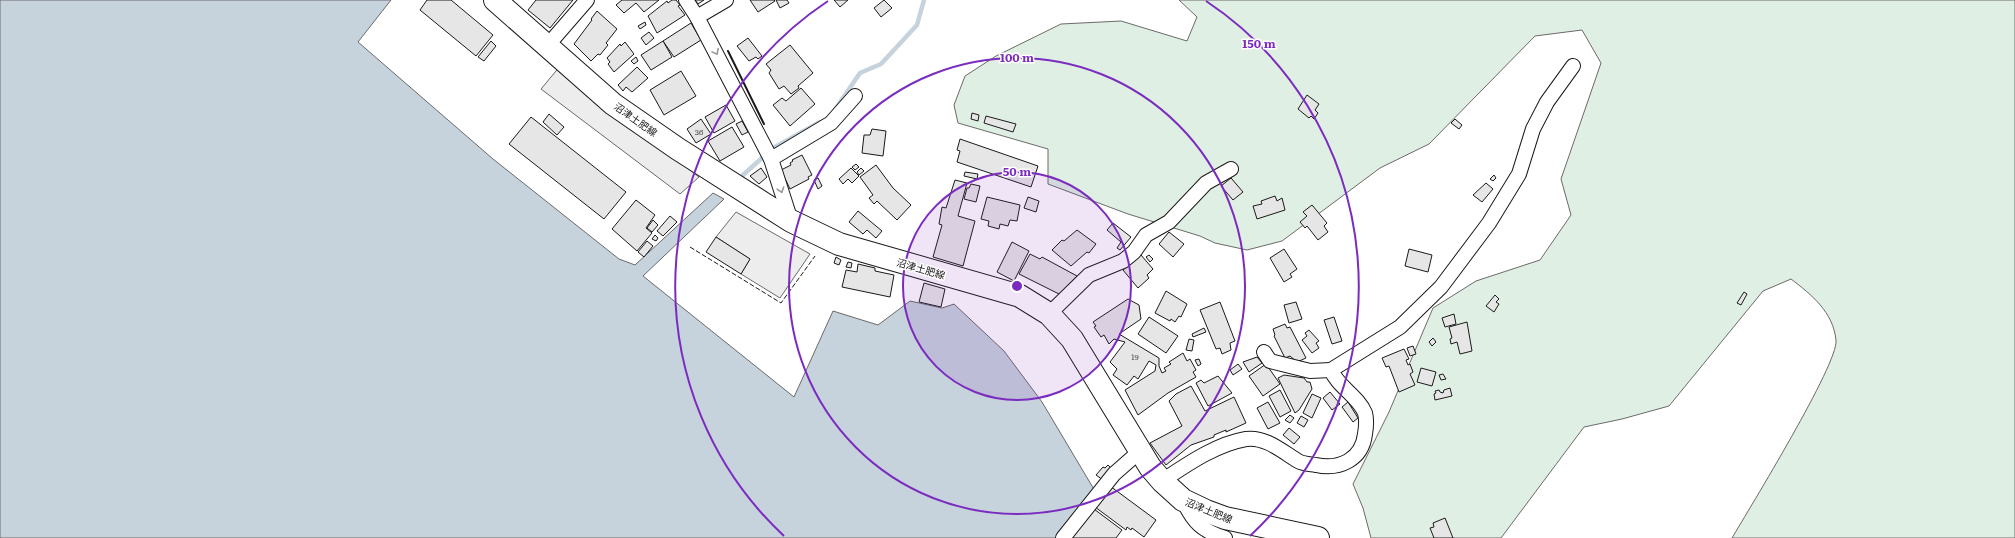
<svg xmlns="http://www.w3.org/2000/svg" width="2015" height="538" viewBox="0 0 2015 538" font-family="Literata,'Noto Sans JP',serif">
	<rect width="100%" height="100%" fill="#fff"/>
	<path fill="#e0efe3" stroke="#6a6a6a" d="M1179,0H2015V538H1732C1749,509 1839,363 1836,340C1833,312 1812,295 1791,279L1763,291L1669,406L1622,419L1584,427L1501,538H1371L1363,508L1353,484L1389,412L1433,308L1476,281L1540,260L1571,215L1561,179L1601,63L1582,30L1535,36L1429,144L1380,168L1282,241L1247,250L1215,243L1200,236L1128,214L1048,184V149L958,123L954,105L965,76L996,56L1061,24L1121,21L1187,41L1197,17Z"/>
	<g fill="#ededed" stroke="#6a6a6a">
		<path d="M561,65L613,111L699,177L680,194L541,89Z"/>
		<path d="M736,212L810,254L780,298L741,274L750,259L716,237Z"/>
	</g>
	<path fill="#c6d2dc" stroke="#6a6a6a" d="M0,0H391L358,42L493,159L619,259L635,265L713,193L724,199L643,276L794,397L833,311L878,325L910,301L942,308L954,304L1004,351L1042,402L1095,491L1058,538H0Z"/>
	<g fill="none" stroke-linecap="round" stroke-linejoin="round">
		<g stroke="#c6d2dc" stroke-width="4.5">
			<path d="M834,111L860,73L881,64L917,25L924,0"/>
			<path d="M775,147L820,122"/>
			<path d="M743,175L762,158"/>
		</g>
	</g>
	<g fill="#e6e6e6" stroke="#1a1a1a">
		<path d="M427,0H451L493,35L476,56L420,10Z"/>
		<path d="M536,0H573L550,28L528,10Z"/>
		<path d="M622,0H659L644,12L636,3L624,13L616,5Z"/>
		<path d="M672,0H676L680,5L678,6L685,15L657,33L648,16L667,1L668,3Z"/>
		<path d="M695,0H704L698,4Z"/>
		<path d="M750,0H774L775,1L758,12Z"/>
		<path d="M776,0H787L789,3L780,8Z"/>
		<path d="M834,0H848L840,7Z"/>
		<path d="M884,0L892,8L881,17L874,8Z"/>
		<path d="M597,11L617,29L606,43L608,45L600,55L598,54L591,61L574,44L592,20L591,19Z"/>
		<path d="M645,22L646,25L640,29L638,26Z"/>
		<path d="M691,23L701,40L674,57L663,41Z"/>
		<path d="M649,32L654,38L646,45L641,38Z"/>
		<path d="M748,38L762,56L758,59L756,57L749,61L737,46Z"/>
		<path d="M491,41L496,46L484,61L478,57Z"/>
		<path d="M663,41L672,57L651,70L641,55Z"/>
		<path d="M625,42L634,54L614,72L608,64L610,62L607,58L620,44L621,46Z"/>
		<path d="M790,45L813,73L798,86L799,88L791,94L784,86L779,89L769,73L771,70L766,64Z"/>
		<path d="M636,57L638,61L634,64L631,61Z"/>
		<path d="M637,67L648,78L632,92L626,87L623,91L618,85Z"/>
		<path d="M681,71L696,96L664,115L650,90Z"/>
		<path d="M801,88L815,104L790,126L773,105L782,98L786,101Z"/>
		<path d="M1307,95L1319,104L1315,110L1318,113L1314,119L1311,116L1309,118L1298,109Z"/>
		<path d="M726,105L735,121L714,133L705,117Z"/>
		<path d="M972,113L979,115L978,121L971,119Z"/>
		<path d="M549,114L564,127L557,135L543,122Z"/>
		<path d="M986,116L1016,124L1013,132L984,123Z"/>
		<path d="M531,117L626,192L604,219L509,144Z"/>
		<path d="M701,119L711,134L696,143L687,129Z"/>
		<path d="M1455,119L1462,125L1459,129L1451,123Z"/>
		<path d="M742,121L748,132L742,135L736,124Z"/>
		<path d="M732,127L744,147L720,161L708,141Z"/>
		<path d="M872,129L886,131L883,156L862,153L864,135H870Z"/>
		<path d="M960,139L1038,166L1031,187L957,162L960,151L957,150Z"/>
		<path d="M802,155L812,175L808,177L809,179L790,189L781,170L791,165L790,163L793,161L792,160Z"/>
		<path d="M856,164L859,167L855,170L852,167Z"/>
		<path d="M876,165L893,188L911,205L897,220L877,201L874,204L869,198L873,195L860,177Z"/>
		<path d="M761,168L767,177L759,184L750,176Z"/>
		<path d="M851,168L859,176L852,183L848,179L843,184L839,179Z"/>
		<path d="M861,168L864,171L859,175L857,172Z"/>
		<path d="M965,172L978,174L977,179L964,176Z"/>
		<path d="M1494,175L1496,178L1493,181L1490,179Z"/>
		<path d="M818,178L822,186L818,189L814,180Z"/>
		<path d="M1231,178L1243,192L1233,200L1221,186Z"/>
		<path d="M955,180L967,183L958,216L975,221L963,266L933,257L942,225L939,224L942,207L946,208Z"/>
		<path d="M1486,183L1493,189L1482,202L1473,195Z"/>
		<path d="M971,184L980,186L976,202L964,199L967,188H969Z"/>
		<path d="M1275,196L1277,201L1282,198L1285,210L1257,219L1253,206L1262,204L1261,201Z"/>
		<path d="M987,197L1020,205L1017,221L1010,220L1008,226L1000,224L999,229L988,226L989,221L981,219Z"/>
		<path d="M1028,197L1039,201L1036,212L1024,208Z"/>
		<path d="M636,200L655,215L646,228L652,233L637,251L612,229Z"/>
		<path d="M1312,205L1327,223L1324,226L1328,232L1318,240L1307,226L1305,228L1300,222L1307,216L1303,212Z"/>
		<path d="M858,211L882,231L876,238L867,230L863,234L849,222Z"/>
		<path d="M670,216L677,222L663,236L657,231Z"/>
		<path d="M653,220L658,225L652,232L647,228Z"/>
		<path d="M1113,223L1131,237L1120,250L1117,248L1121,242L1107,230Z"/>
		<path d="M1077,230L1096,244L1089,253L1087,252L1071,266L1052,250L1062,240L1064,241Z"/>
		<path d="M1169,232L1184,244L1173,257L1159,244Z"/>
		<path d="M655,235L658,238L656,241L652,239Z"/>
		<path d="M716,237L750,259L741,274L706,252Z"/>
		<path d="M647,241L653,246L644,257L638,252Z"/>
		<path d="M1012,242L1029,251L1014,281L997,272Z"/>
		<path d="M1284,249L1297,269L1290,274L1292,277L1284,282L1270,258Z"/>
		<path d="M1409,249L1432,255L1428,272L1405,266Z"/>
		<path d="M1030,254L1040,259L1042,257L1077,276L1059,294L1019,274Z"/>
		<path d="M1141,255L1153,269L1147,275L1149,278L1138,288L1123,270Z"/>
		<path d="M1149,255L1153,259L1150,262L1146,257Z"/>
		<path d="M836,257L841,260L839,265L834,263Z"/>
		<path d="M848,262L852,263L851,268L846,267Z"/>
		<path d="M858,264L875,268V271L894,275L890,297L842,287L846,270L857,272Z"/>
		<path d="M924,283L945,289L941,307L919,302Z"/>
		<path d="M1166,291L1187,304L1181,317L1179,316L1175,322L1171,319L1170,321L1155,313Z"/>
		<path d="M1744,292L1747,294L1741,305L1737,303Z"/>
		<path d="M1495,295L1499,299L1496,302L1499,304L1494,312L1486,306Z"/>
		<path d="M1128,299L1139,305L1141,319L1119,334L1159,358V366L1162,373L1166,371L1164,368L1171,364L1169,362L1183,353L1187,361L1190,359L1196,370L1193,372L1196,377L1168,393L1138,415L1125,390L1155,371L1156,365L1149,361L1138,379L1134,376L1127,385L1113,375L1117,369L1110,362L1125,342L1114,339L1109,344L1104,335L1101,337L1094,327L1096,326L1093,322Z"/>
		<path d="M1220,302L1235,341L1230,343L1231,350L1222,354L1220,348L1216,349L1200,310Z"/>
		<path d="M1296,302L1302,319L1289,323L1284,305Z"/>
		<path d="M1454,314L1456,324L1445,327L1442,318Z"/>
		<path d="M1149,317L1178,336L1166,353L1138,334Z"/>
		<path d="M1334,317L1342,341L1332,344L1324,320Z"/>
		<path d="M1467,322L1472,351L1460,354L1457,342L1451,344L1450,339L1452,338L1449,327Z"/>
		<path d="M1285,324L1287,328L1290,327L1306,358L1297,362L1290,356L1285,358L1274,336L1275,335L1273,329Z"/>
		<path d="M1204,328L1206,332L1193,337L1192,334Z"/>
		<path d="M1309,330L1319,341L1316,343L1319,348L1312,353L1302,340L1307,336L1305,333Z"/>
		<path d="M1433,338L1436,342L1432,346L1429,342Z"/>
		<path d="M1189,339L1194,340L1192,351L1186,350Z"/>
		<path d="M1413,346L1416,354L1410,356L1407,348Z"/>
		<path d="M1404,349L1409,359L1406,360L1408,365L1410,364L1413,372L1410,374L1415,385L1399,392L1389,366L1386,367L1382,358Z"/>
		<path d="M1257,357L1262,363L1249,372L1243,362Z"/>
		<path d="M1199,359L1201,364L1198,366L1195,360Z"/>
		<path d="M1238,364L1242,369L1233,375L1230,370Z"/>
		<path d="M1266,364L1280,384L1263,396L1249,376Z"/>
		<path d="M1421,368L1436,372L1432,386L1417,382Z"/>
		<path d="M1443,374L1446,379L1441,380L1439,375Z"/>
		<path d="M1284,375L1304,378L1307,382H1310L1312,389L1299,410L1295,413L1278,378Z"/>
		<path d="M1218,376L1232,393L1208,406L1196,383L1201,380L1204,383Z"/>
		<path d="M1191,386L1205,411L1234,397L1246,423L1226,432V430L1214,435V437L1191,445L1166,465L1150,443L1182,426L1169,401L1176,394Z"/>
		<path d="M1450,388L1452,396L1435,400L1434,394L1436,393L1435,391L1439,390L1440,392L1443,393L1444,390Z"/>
		<path d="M1280,390L1291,411L1280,417L1269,396Z"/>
		<path d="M1330,392L1340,404L1332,410L1323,398Z"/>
		<path d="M1312,394L1321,398L1312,418L1303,413Z"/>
		<path d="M1268,402L1280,423L1268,429L1257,408Z"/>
		<path d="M1348,402L1358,418L1353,422L1342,407Z"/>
		<path d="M1290,415L1294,418L1290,423L1285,420Z"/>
		<path d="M1301,416L1308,420L1304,427L1297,423Z"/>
		<path d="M1289,428L1300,437L1294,444L1283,435Z"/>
		<path d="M1108,465L1112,469L1103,480L1096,475L1103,467L1105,468Z"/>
		<path d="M1110,486L1156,520L1144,537L1132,528L1131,530L1127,527L1126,530L1095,507Z"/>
		<path d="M1094,509L1122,530L1116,538H1072Z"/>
		<path d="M1445,518L1453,538H1434L1430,528L1434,527L1433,523Z"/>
	</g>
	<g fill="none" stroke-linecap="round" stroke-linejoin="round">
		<defs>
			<g id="minor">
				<path d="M686,0L697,17L771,159L791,221"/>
				<path d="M697,17L726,0"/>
				<path d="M548,45L587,0"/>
				<path d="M771,159L831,123L855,96"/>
				<path d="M1049,314L1089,275L1123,261L1134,252L1146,235L1169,222L1206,183L1231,169"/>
				<path d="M1264,352L1270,361L1310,371L1331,370"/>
				<path d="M1162,481C1186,465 1216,444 1246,439C1265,436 1283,452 1298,461C1303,464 1310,464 1316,465C1339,470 1362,460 1365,434C1366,428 1367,420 1365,413C1358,396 1338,387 1331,370L1400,327L1441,287L1489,223L1519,174L1533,129L1547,102L1573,66"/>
				<path d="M1183,500C1193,522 1202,531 1225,538"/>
				<path d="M1063,538L1114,474L1139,452"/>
			</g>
			<path id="primary" d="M495,0L613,104L678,149L791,221L839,244L1020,296L1049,314L1072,339L1150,467L1162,481L1183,500L1206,511L1225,518L1318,538"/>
		</defs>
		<use href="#minor" stroke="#1a1a1a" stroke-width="16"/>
		<use href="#primary" stroke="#1a1a1a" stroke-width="24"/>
		<use href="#minor" stroke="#fff" stroke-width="14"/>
		<use href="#primary" stroke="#fff" stroke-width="22"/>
		<path stroke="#1a1a1a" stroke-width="1" stroke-dasharray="5 2" stroke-linecap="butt" d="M690,247L781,303L815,256"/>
		<path stroke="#1a1a1a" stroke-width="2" d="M728,51L764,124"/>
	</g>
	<defs><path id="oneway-chevron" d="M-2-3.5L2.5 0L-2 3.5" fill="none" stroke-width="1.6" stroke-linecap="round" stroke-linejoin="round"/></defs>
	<g stroke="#989898">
		<use href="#oneway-chevron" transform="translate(716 52) rotate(62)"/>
		<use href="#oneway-chevron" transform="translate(781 190) rotate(72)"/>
	</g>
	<circle cx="1017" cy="286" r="114" fill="#7b2cbf" fill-opacity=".12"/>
	<g fill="none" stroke="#7b2cbf" stroke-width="2">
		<circle cx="1017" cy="286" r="114"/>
		<circle cx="1017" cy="286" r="228"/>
		<path d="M784 536A342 342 0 0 1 828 1M1206 1A342 342 0 0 1 1250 536"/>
	</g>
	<g text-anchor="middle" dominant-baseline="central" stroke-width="3" stroke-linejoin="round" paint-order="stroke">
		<g font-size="8" fill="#4d4d4d">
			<text x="699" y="131">36</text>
			<text x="1135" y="356">19</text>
		</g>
		<g font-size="10" fill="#1a1a1a" stroke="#fff">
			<text transform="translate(636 119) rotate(35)">沼津土肥線</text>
			<text transform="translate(921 268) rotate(16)">沼津土肥線</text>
			<text transform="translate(1209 510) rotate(22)">沼津土肥線</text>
		</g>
	</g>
	<circle cx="1017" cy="286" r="6" fill="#7b2cbf" stroke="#fff" stroke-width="2"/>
	<g font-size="12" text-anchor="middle" font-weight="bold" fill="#7b2cbf" stroke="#fff" stroke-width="3" stroke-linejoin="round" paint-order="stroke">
		<text x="1259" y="48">150 m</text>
		<text x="1017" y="62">100 m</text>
		<text x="1017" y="176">50 m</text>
	</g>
</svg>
